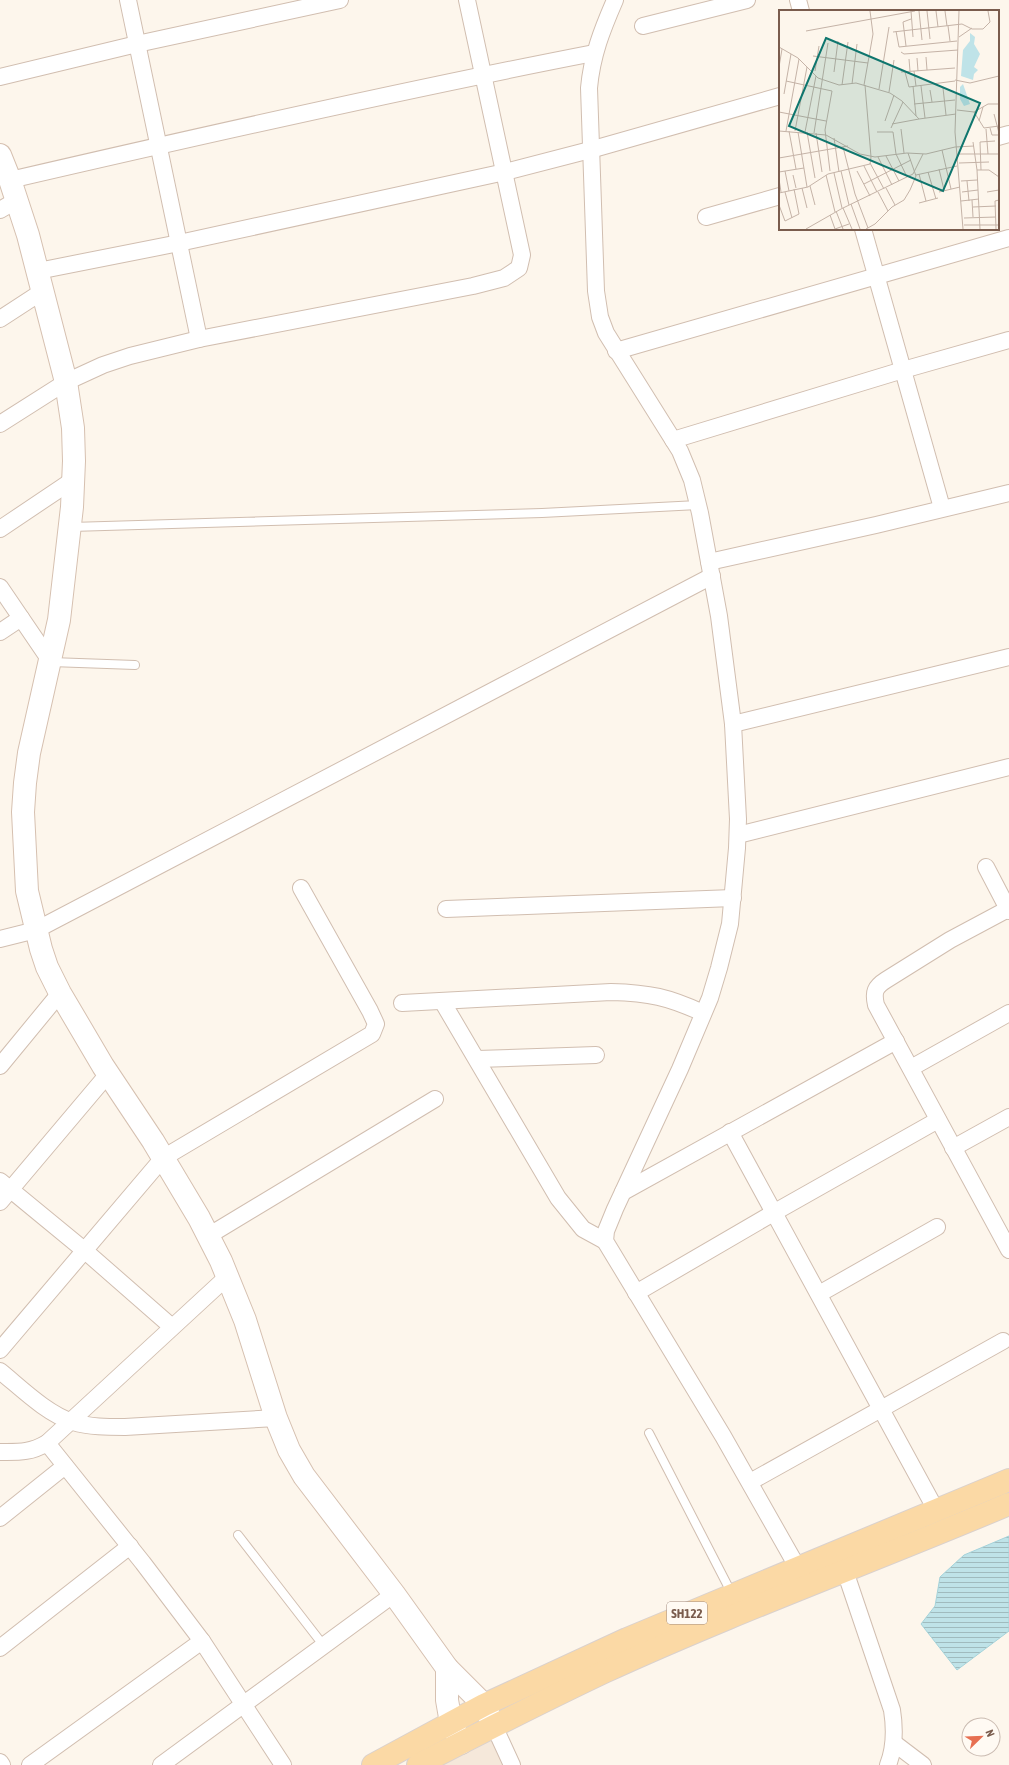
<svg xmlns="http://www.w3.org/2000/svg" width="1009" height="1765" viewBox="0 0 1009 1765" font-family="'Asap Condensed',sans-serif">
	<defs>
		<pattern id="water-rules" width="6" height="5" patternUnits="userSpaceOnUse"><rect width="6" height="5" fill="#bfe3e8"/><path d="M0 2.5h6" fill="none" stroke="#a0bbbe"/></pattern>
	</defs>
	<rect width="100%" height="100%" fill="#fdf6ec"/>
	<path fill="#f5e8da" d="M489,1730L518,1765H423Z"/>
	<path fill="url(#water-rules)" stroke="#a5d3da" d="M1009,1536V1631L957,1670L921,1624L935,1606L940,1577L964,1555Z"/>
	<g fill="none" stroke-linecap="round" stroke-linejoin="round">
		<defs>
			<g id="lane">
				<path d="M71,527L542,513L698,505"/>
				<path d="M51,662L135,665"/>
				<path d="M649,1433L732,1594"/>
				<path d="M238,1535L324,1646"/>
			</g>
			<g id="street">
				<path d="M128,0L199,339"/>
				<path d="M615,0C602,30 592,55 589,88L596,291L600,317L606,333L680,451L692,480L700,513L719,616L733,724L738,819L737,848L730,924L719,968L710,998L680,1069L615,1209L606,1231L605,1241L723,1436L803,1577"/>
				<path d="M798,0L801,11"/>
				<path d="M643,26L747,0"/>
				<path d="M0,77L137,44L340,0"/>
				<path d="M998,137L1009,134"/>
				<path d="M10,180C204,135 398,91 594,53"/>
				<path d="M0,210L17,200"/>
				<path d="M706,217L780,196"/>
				<path d="M863,229L942,508"/>
				<path d="M38,271L179,243L505,172L590,150L780,96"/>
				<path d="M0,319L43,291"/>
				<path d="M616,351L1009,238"/>
				<path d="M0,424L66,382L103,365L130,356L199,339L473,286L504,278L519,268L522,255L467,0"/>
				<path d="M673,440L903,370L1009,340"/>
				<path d="M0,529L73,480"/>
				<path d="M709,562L876,525L1009,493"/>
				<path d="M0,587L51,662"/>
				<path d="M0,632L21,618"/>
				<path d="M733,724L1009,657"/>
				<path d="M738,835L1009,767"/>
				<path d="M986,867L1009,911"/>
				<path d="M446,909L733,898"/>
				<path d="M1008,909L950,940L886,980C875,987 873,992 876,1005L1009,1250"/>
				<path d="M0,939L36,930L712,576"/>
				<path d="M442,1001L558,1198L583,1229L605,1241"/>
				<path d="M402,1003L611,992C650,993 668,997 703,1013"/>
				<path d="M477,1059L596,1055"/>
				<path d="M0,1066L60,993"/>
				<path d="M911,1068L1009,1013"/>
				<path d="M730,1132L936,1510"/>
				<path d="M953,1148L1009,1117"/>
				<path d="M0,1181L84,1250L172,1327"/>
				<path d="M623,1192L896,1041"/>
				<path d="M0,1202L108,1074"/>
				<path d="M208,1236L435,1099"/>
				<path d="M636,1293L775,1212L938,1120"/>
				<path d="M819,1294L937,1227"/>
				<path d="M0,1350L163,1158L372,1034L376,1024L370,1011L301,888"/>
				<path d="M0,1371C21,1388 47,1414 73,1422C90,1427 107,1427 125,1427L276,1418"/>
				<path d="M47,1443L143,1563L202,1641L283,1765"/>
				<path d="M0,1452C19,1452 30,1453 47,1443L227,1277"/>
				<path d="M750,1482L1003,1341"/>
				<path d="M0,1518L65,1466"/>
				<path d="M845,1571L892,1710C895,1729 895,1747 888,1765"/>
				<path d="M0,1648L130,1546"/>
				<path d="M494,1726L512,1765"/>
				<path d="M894,1743L923,1765"/>
				<path d="M0,1762L2,1765"/>
				<path d="M30,1765L202,1641"/>
				<path d="M161,1765L394,1594"/>
			</g>
			<g id="secondary">
				<path d="M0,155L10,180L28,235L66,382L73,428L74,461L72,507L59,620L29,753L25,783L23,812L27,891L41,949L47,967L60,993L103,1066L153,1141L199,1218L221,1261L245,1320L276,1418L289,1450L304,1476L394,1594L447,1668L484,1705L494,1726"/>
				<path d="M447,1668V1700L451,1723L461,1743"/>
			</g>
			<g id="primary">
				<path d="M373,1765L484,1705L627,1639L1009,1480"/>
				<path d="M418,1765C480,1733 541,1702 604,1672C737,1611 874,1561 1009,1504"/>
			</g>
		</defs>
		<use href="#lane" stroke="#d1beb0" stroke-width="10"/>
		<use href="#street" stroke="#d1beb0" stroke-width="18"/>
		<use href="#secondary" stroke="#d6c0b0" stroke-width="24"/>
		<use href="#primary" stroke="#dad1cd" stroke-width="24"/>
		<use href="#lane" stroke="#fff" stroke-width="8"/>
		<use href="#street" stroke="#fff" stroke-width="16"/>
		<use href="#secondary" stroke="#fff" stroke-width="22"/>
		<use href="#primary" stroke="#fbd9a5" stroke-width="22"/>
	</g>
	<g text-anchor="middle" dominant-baseline="central" stroke-width="3.5" stroke-linejoin="round" paint-order="stroke">
		<rect fill="#fffaf3" stroke="#a28b7f" stroke-width="1" x="667" y="1602" width="40" height="22" rx="3"/>
		<g font-size="13" font-weight="bold" fill="#7a5c4d">
			<text x="687" y="1613">SH122</text>
		</g>
	</g>
	<g transform="translate(779 10)">
		<rect width="220" height="220" fill="#fdf6ec"/>
		<path d="M191,23L196,27L195,34L201,44L195,57L199,60L195,64L194,70L182,66L184,40L191,31ZM184,74L191,94L185,96L181,89V77Z" fill="#bfe3e8"/>
		<path fill="none" stroke="#c5b3a7" stroke-width="1" d="M132,1L134,27M140,1L143,30M148,1L151,29M157,1L159,17M166,1L168,16M180,1L176,122L184,219M169,16L171,31M27,21L136,1M117,21L120,37L178,31M114,22L183,14L193,19H204L211,12L209,1M180,27L193,18M127,36L124,12L132,9M0,37L19,48L39,68L60,75L77,73L111,83L123,91L140,109L177,104M122,42L125,44L179,40M34,46L89,53M147,47L148,60M138,48L139,61M130,49L131,61M0,57L3,39M36,61L40,36M135,61L137,76M55,62L59,31M122,62L176,58M126,62L130,77L176,71M176,70L191,73L220,66M7,71L53,81L46,120L51,161M73,74L78,34M63,75L69,32M85,75L94,24L91,1M134,76L137,106M142,76L146,108M164,78L167,105M100,79L110,17M151,80L153,92M110,82L115,50M5,84L12,44M135,94L176,90M178,100L195,102L205,118L220,116M0,102L47,111M195,102L209,94H220M215,104L220,123M106,111L115,85M200,111L204,97M113,114L140,109M112,118L124,92M211,118L213,125H220M122,119L125,143M207,119L209,144M0,121L47,125L81,144L96,147L128,143L147,144L176,137L195,136M7,121L20,49M10,121L17,159M16,121L28,57M19,122L28,177M26,122L37,66M28,122L36,168M98,122H114L117,144L128,167M35,123L49,33M37,123L43,162M55,128L60,162M194,132L198,160M64,137L76,184L89,218M163,140L172,179M179,144H220M107,146L120,171M99,147L113,175M0,148L69,136M91,153L105,179M180,153L210,152M85,156L98,182M160,159L165,180M202,160L201,132L216,131M6,161L10,181M62,161L70,195M78,161L91,186M0,162L25,158M149,162L157,189M55,163L63,198M140,164L147,191M14,165L17,178M47,165L56,202M137,165L178,156M0,169L2,182M182,171L198,170M188,171L190,191M85,174L132,150M31,176L36,195M23,178L28,198M107,178L116,195M6,182L13,208M99,182L109,201M160,182L181,177M183,182L199,180M208,182L220,180M0,183L29,177L49,164L91,154L92,147L86,75M193,190L194,207M182,191L200,189M140,193L159,188M72,194L81,219M0,195L6,211L20,204L15,179M194,197L217,196M64,198L73,219M57,201L64,219M51,205L56,219M185,208L217,207M185,215H220M27,219L62,199L134,164L144,144M56,219L70,214M87,219L96,214L113,197L125,190L131,180L137,166L129,143M201,219L198,160H210L220,167M217,219L216,191L220,190"/>
		<path fill="#0f766e" fill-opacity="0.15" stroke="#0f766e" stroke-width="2" d="M47,28L201,93L164,181L10,116Z"/>
		<rect width="220" height="220" fill="none" stroke="#7a5c4d" stroke-width="2"/>
	</g>
	<g transform="translate(981 1737) rotate(67)"><circle r="19" fill="#fffaf3" stroke="#cabbb1"/>
	<path d="M0-3L7 15L0 10L-7 15Z" fill="#e76f51"/>
	<text y="-6" font-size="11" font-weight="bold" text-anchor="middle" fill="#7a5c4d">N</text>
	</g>
</svg>
